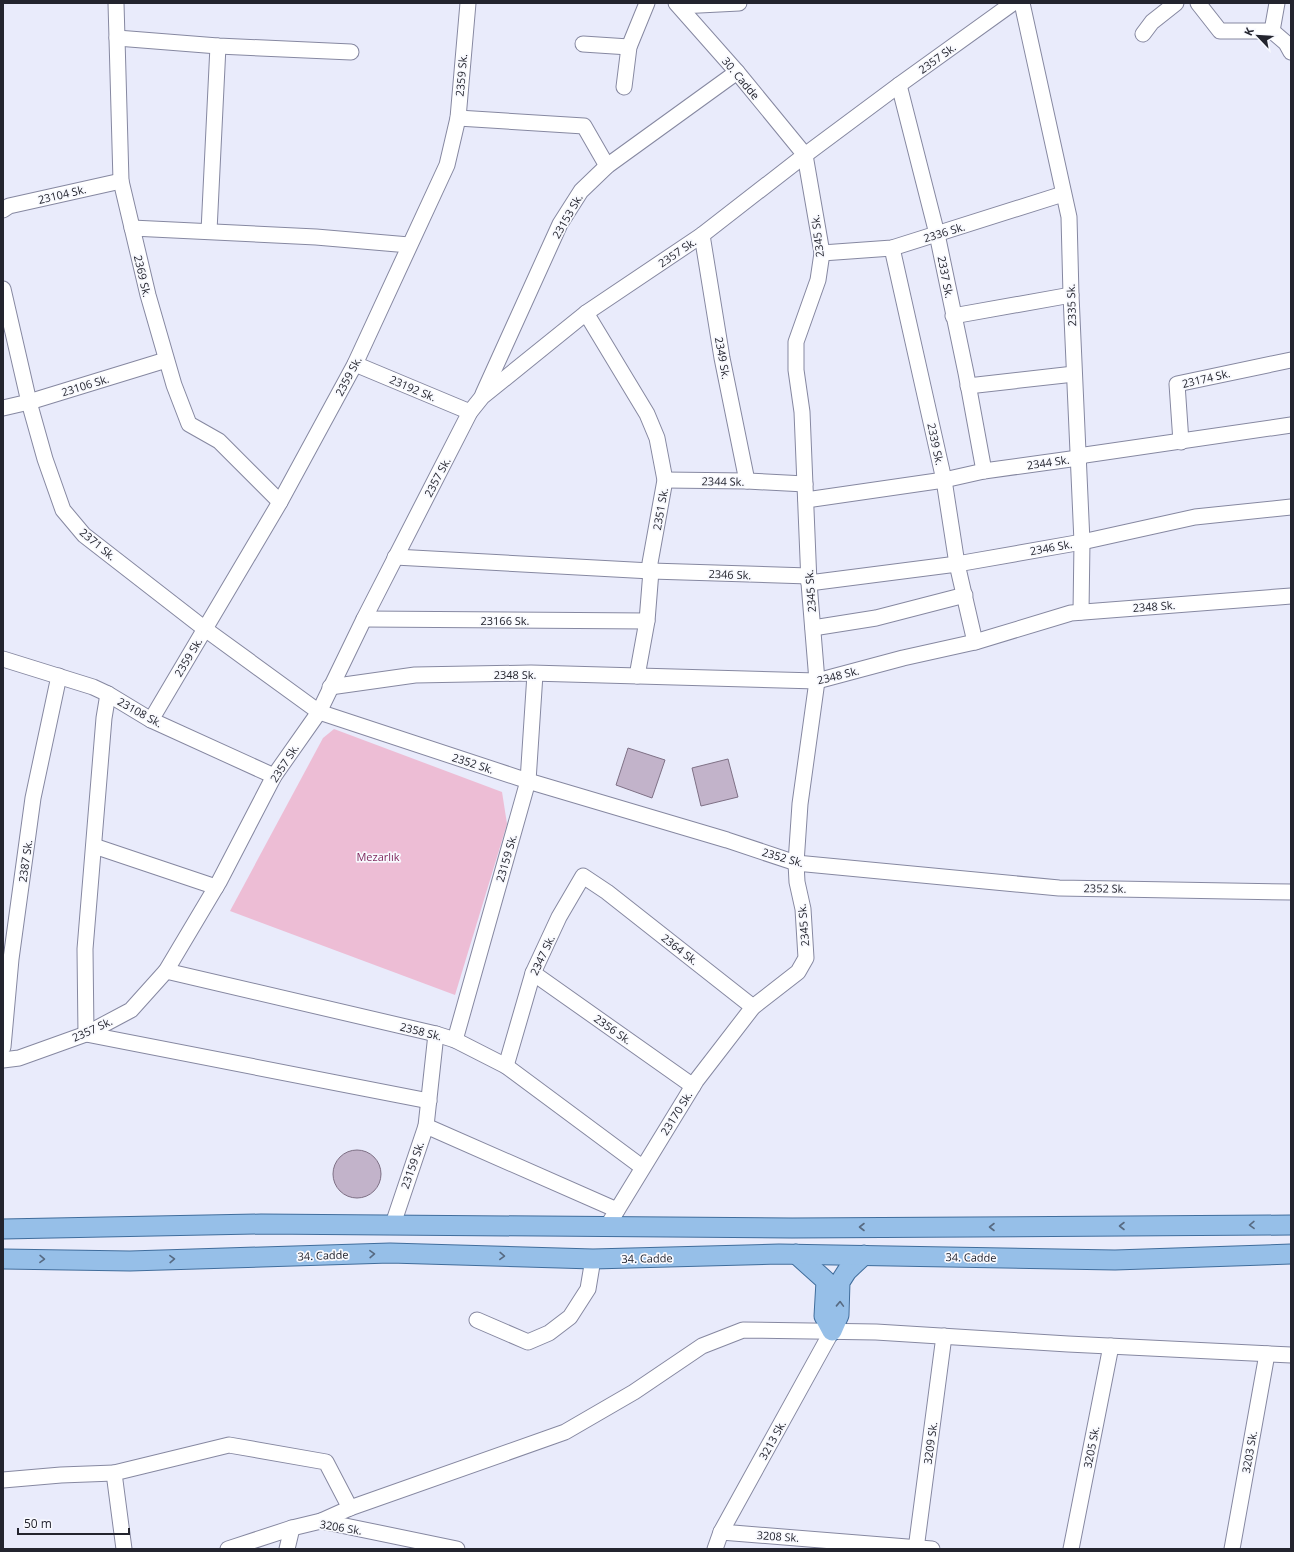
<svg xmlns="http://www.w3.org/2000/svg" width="1294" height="1552" viewBox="0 0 1294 1552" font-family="'Open Sans',sans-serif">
	<rect width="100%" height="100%" fill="#e9ebfb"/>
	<path fill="#edbdd5" d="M334,729L502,792L507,824L455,995L230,911L323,738Z"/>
	<g fill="#c2b3ca" stroke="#7e7085">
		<path d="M628,748L665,760L652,798L616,785Z"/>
		<path d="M728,759L738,797L701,806L692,768Z"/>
		<circle cx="357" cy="1174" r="24"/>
	</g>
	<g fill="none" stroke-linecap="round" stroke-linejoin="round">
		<defs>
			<g id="minor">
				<path d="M116,3L121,181L148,295L174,385L189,424L219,441L280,502"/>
				<path d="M1022,3L1069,217L1071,295L1082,542L1081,612"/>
				<path d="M1198,3L1220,31H1272"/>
				<path d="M680,6L739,3"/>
				<path d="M1272,31L1286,43L1291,52"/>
				<path d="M1272,31L1277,3"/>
				<path d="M1143,34L1152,22L1176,3"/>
				<path d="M117,38L218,46L351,52"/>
				<path d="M583,44L629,47"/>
				<path d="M899,85L937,234L966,373L984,471"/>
				<path d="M624,87L629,47L647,3"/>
				<path d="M458,118L584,126L607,166"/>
				<path d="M3,210L9,206L121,181"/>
				<path d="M132,228L316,237L409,245"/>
				<path d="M209,231L218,46"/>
				<path d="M702,235L722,358L747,481"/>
				<path d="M892,248L944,480L957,564L975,642"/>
				<path d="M822,253L892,248L1063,194"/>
				<path d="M3,289L29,402L45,459L63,510L84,535L205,629L319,712L528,781L727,840L796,863L1059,888L1291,892"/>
				<path d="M586,313L647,414L657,438L665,480L650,563L651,571L647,621L637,676"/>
				<path d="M953,316L1071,295"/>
				<path d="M355,364L470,412"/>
				<path d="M968,386L1074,374"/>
				<path d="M483,394L560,224L581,191L607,166L737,72"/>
				<path d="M3,408L29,402L166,360"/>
				<path d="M1181,442L1177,384L1291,360"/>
				<path d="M665,480L747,481L805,484"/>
				<path d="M806,500L944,480L984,471L1078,458L1085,455L1291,425"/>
				<path d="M395,557L651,571L809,576"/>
				<path d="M809,583L957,564L1082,542L1195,517L1291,507"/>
				<path d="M364,619L647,621"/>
				<path d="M813,628L876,618L965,595"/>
				<path d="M3,659L93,687L108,694L151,720L274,776"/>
				<path d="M330,687L415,675L531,673L817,681L903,658L975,642L1071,613L1291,596"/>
				<path d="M108,694L104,718L85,949L86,1034L429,1101"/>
				<path d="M151,720L280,502L355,364L447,165L458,118L468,3"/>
				<path d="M94,846L216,887"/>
				<path d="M166,971L436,1034L455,1040L506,1066L642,1167"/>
				<path d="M533,973L693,1086"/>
				<path d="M455,1040L528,781L535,674"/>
				<path d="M3,1047L11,959L33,798L59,676"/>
				<path d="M3,1060L19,1058L86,1034L131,1010L166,971L219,882L274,776L319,712L364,619L470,412L482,397L586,313L702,235L805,155L899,85L1013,3"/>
				<path d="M506,1066L533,973L559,917L583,876L607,892L753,1007"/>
				<path d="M426,1126L617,1210"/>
				<path d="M393,1224L426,1126L436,1034"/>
				<path d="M608,1225L696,1081L753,1007L798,972L806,958L803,909L797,882L796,863L800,804L817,681L809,583L802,412L796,370V342L818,280L822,253L805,155L737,72L676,3"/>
				<path d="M477,1320L528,1342L549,1333L570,1317L588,1289L593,1259"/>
				<path d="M3,1480L61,1475L114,1473"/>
				<path d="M321,1521L350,1508L565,1432L634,1392L702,1346L743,1330L876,1332L1068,1344L1291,1355"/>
				<path d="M721,1532L932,1549"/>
				<path d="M124,1549L114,1473L229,1445L326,1462L350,1508"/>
				<path d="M228,1549L292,1528L321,1521L457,1549"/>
				<path d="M287,1549L292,1528"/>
				<path d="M715,1549L721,1532L832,1331"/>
				<path d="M916,1549L944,1336"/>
				<path d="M1071,1549L1111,1346"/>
				<path d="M1232,1549L1267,1354"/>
			</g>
			<g id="major">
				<path d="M3,1229L261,1224L792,1228L1291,1225"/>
				<path d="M796,1254L826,1281L824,1316L832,1331L839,1315L840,1282L847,1271L864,1255"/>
				<path d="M3,1259L130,1261L390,1253L593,1259L779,1254L1115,1260L1291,1254"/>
			</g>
		</defs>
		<use href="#minor" stroke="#8688a1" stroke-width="17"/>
		<use href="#major" stroke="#406d9c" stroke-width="21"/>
		<use href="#minor" stroke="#fff" stroke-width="15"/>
		<use href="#major" stroke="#96bfe8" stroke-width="19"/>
	</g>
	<defs><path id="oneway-chevron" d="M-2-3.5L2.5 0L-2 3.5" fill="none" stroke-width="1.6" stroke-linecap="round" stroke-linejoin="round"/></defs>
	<g stroke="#576a82">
		<use href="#oneway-chevron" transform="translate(1252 1225) rotate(179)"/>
		<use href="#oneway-chevron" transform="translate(1122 1226) rotate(180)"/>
		<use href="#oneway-chevron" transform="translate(862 1227) rotate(180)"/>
		<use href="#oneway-chevron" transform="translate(992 1227) rotate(180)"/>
		<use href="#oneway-chevron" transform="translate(372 1254) rotate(-2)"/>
		<use href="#oneway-chevron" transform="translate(502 1256) rotate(2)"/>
		<use href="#oneway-chevron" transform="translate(42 1259) rotate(1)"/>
		<use href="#oneway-chevron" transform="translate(172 1259) rotate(-2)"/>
		<use href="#oneway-chevron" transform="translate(840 1304) rotate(-88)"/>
	</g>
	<g text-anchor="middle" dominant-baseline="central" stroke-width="3.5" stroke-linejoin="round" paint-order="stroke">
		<g font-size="11" fill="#23242e" stroke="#f8f9fe">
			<text transform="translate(937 58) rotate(-36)">2357 Sk.</text>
			<text transform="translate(461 75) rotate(-85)">2359 Sk.</text>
			<text transform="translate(741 78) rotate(50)">30. Cadde</text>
			<text transform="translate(62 194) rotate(-13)">23104 Sk.</text>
			<text transform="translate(567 216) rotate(-60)">23153 Sk.</text>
			<text transform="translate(944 232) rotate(-17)">2336 Sk.</text>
			<text transform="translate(817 236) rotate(-97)">2345 Sk.</text>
			<text transform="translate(677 252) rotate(-34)">2357 Sk.</text>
			<text transform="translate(143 276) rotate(77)">2369 Sk.</text>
			<text transform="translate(946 277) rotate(79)">2337 Sk.</text>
			<text transform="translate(1071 305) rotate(-92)">2335 Sk.</text>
			<text transform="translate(723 358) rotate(80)">2349 Sk.</text>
			<text transform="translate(348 376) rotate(-62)">2359 Sk.</text>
			<text transform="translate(1206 378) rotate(-13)">23174 Sk.</text>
			<text transform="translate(85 385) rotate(-17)">23106 Sk.</text>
			<text transform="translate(413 388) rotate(23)">23192 Sk.</text>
			<text transform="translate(936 444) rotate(78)">2339 Sk.</text>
			<text transform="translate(1048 462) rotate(-8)">2344 Sk.</text>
			<text transform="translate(437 477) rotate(-62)">2357 Sk.</text>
			<text transform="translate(723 481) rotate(1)">2344 Sk.</text>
			<text transform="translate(660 509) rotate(-80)">2351 Sk.</text>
			<text transform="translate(98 544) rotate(40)">2371 Sk.</text>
			<text transform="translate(1051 547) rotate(-10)">2346 Sk.</text>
			<text transform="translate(730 574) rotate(2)">2346 Sk.</text>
			<text transform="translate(810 591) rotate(-94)">2345 Sk.</text>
			<text transform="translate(1154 606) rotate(-4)">2348 Sk.</text>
			<text x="505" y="620">23166 Sk.</text>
			<text transform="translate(188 657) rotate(-59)">2359 Sk.</text>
			<text x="515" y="674">2348 Sk.</text>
			<text transform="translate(838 675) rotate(-14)">2348 Sk.</text>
			<text transform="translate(140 712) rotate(29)">23108 Sk.</text>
			<text transform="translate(284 763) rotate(-57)">2357 Sk.</text>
			<text transform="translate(473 763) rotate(18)">2352 Sk.</text>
			<text transform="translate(783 857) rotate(16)">2352 Sk.</text>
			<text transform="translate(506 858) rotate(-74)">23159 Sk.</text>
			<text transform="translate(25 861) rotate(-82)">2387 Sk.</text>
			<text transform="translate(1105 888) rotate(1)">2352 Sk.</text>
			<text transform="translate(803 925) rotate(-95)">2345 Sk.</text>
			<text transform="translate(680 949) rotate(38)">2364 Sk.</text>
			<text transform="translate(542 955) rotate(-65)">2347 Sk.</text>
			<text transform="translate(92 1029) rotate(-25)">2357 Sk.</text>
			<text transform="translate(613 1029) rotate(35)">2356 Sk.</text>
			<text transform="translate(421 1031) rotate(14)">2358 Sk.</text>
			<text transform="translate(676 1113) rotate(-58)">23170 Sk.</text>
			<text transform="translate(412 1165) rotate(-71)">23159 Sk.</text>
			<text transform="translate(323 1255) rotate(-2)">34. Cadde</text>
			<text transform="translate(971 1257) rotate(1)">34. Cadde</text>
			<text transform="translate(647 1258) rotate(-1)">34. Cadde</text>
			<text transform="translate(772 1440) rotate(-61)">3213 Sk.</text>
			<text transform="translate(930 1443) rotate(-82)">3209 Sk.</text>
			<text transform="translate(1091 1447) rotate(-79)">3205 Sk.</text>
			<text transform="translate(1249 1452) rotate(-80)">3203 Sk.</text>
			<text transform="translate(341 1527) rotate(9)">3206 Sk.</text>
			<text transform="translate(778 1536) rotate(4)">3208 Sk.</text>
		</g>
		<g font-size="11" fill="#7f295e" stroke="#f8f9fe">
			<text x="378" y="856">Mezarlık</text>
		</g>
	</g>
	<rect width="1294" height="1552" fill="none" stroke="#23242e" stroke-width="8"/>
	<g transform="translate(1258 36) rotate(295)" stroke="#f8f9fe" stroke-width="3" paint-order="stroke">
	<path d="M0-3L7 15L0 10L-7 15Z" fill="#23242e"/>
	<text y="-6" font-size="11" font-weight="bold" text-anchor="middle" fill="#23242e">K</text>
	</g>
	<path d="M18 1528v6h111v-6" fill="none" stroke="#23242e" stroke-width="2"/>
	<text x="24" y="1528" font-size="12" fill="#23242e" stroke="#f8f9fe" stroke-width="3" paint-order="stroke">50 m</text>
</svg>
